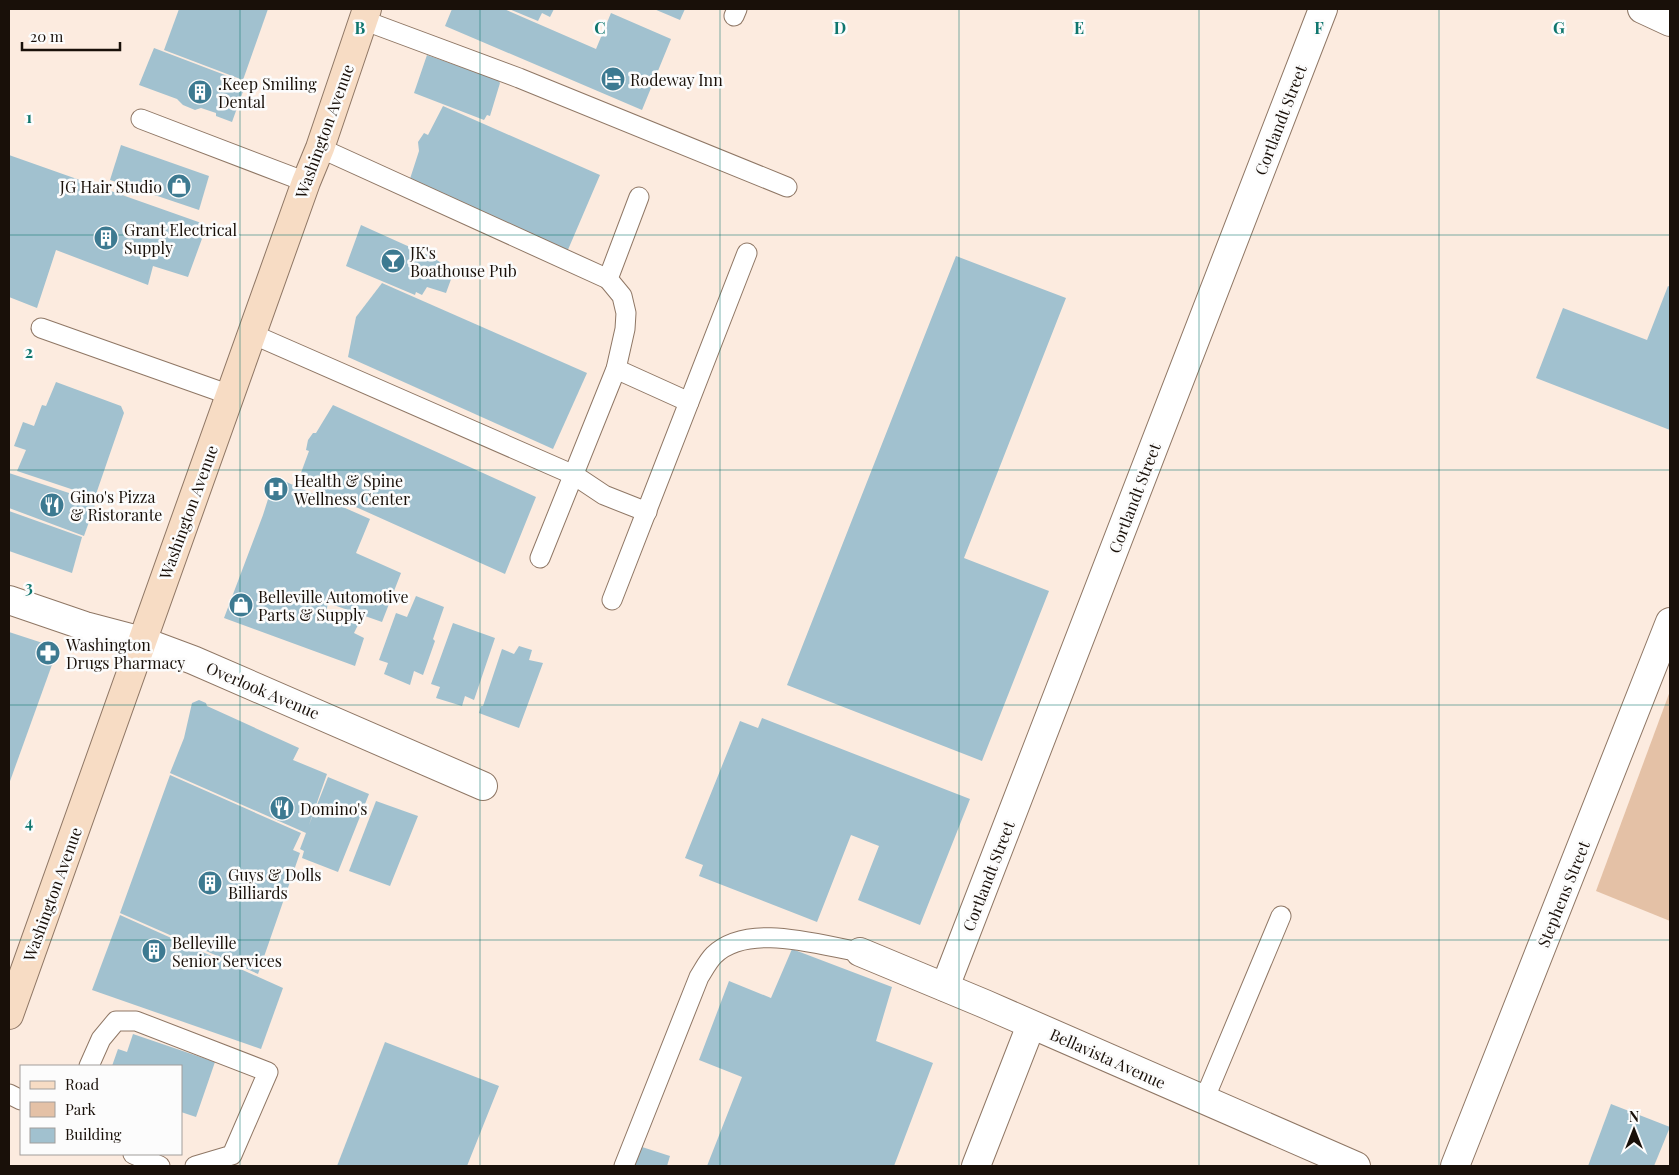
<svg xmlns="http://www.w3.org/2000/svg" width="1679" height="1175" viewBox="0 0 1679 1175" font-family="'Playfair Display',serif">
	<rect width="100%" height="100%" fill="#fcebdf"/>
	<path fill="#e4c1a6" d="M1670,691V921L1596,891Z"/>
	<g fill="#a1c1cf">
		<path d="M179,9H268L243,80L164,50Z"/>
		<path d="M452,9H504L596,49L611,13L671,39L642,110L445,26Z"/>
		<path d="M509,9H554L550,17L542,13L538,21Z"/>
		<path d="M654,9H685L680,20Z"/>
		<path d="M154,48L246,83L232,122L216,116V113L201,108L195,110L183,105L177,99L139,85Z"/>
		<path d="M427,55L498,80L500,83L490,116L487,115L484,120L414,93Z"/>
		<path d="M443,106L600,175L567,252L408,185L419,151L418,142L424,133L428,135Z"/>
		<path d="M121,145L209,176L199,210L110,180Z"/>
		<path d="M9,155L207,225L188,277L153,266L148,285L56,250L37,308L9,297Z"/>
		<path d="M361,225L432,257L454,271L446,293L427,287L422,295L416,292L415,295L346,266Z"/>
		<path d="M956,256L1066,298L964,558L1049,591L982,761L787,685Z"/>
		<path d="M382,283L587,373L553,449L348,357L356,317Z"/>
		<path d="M1668,286L1670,287V430L1536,378L1563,308L1647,340Z"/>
		<path d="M56,382L121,406L124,413L95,497L17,471L26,450L14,446L23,422L34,426L42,405L46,406Z"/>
		<path d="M333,405L536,497L505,574L298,481L309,451L306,450L308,440L313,433H316Z"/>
		<path d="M9,473L96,502L84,536L9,508Z"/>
		<path d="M275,477L370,519L356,553L401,573L382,622L328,603L326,613L358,625L354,633L364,638L355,666L224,618L263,515Z"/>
		<path d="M9,511L82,537L72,573L9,551Z"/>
		<path d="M416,596L444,607L433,639L435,641L423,675L414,671L410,685L384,674L388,663L379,660L396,613L407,617Z"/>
		<path d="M453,623L495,638L474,700L465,696L462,706L436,698L440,687L431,684Z"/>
		<path d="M9,632L58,648L9,784Z"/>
		<path d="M519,646L532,650L529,660L543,663L519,728L479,713L481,706H483L502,649L514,654Z"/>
		<path d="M199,700L206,703L207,706L299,748L293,760L327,774L309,825L328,777L369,794L338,872L302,858L304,851L300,849L306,833L170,773L184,738L192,703Z"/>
		<path d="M762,718L970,799L920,925L858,900L879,846L851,835L817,922L699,876L703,865L685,858L740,721L758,728Z"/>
		<path d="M170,775L301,833L293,850L300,853L258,974L120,913Z"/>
		<path d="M376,801L418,816L390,886L349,871Z"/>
		<path d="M120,915L283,988L261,1049L92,990Z"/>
		<path d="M792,949L892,987L876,1041L933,1063L894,1166H707L742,1077L699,1060L729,981L771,998Z"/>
		<path d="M133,1034L215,1062L196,1117L181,1112V1066H112L118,1049L127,1052Z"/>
		<path d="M385,1042L499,1086L467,1166H337Z"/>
		<path d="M1611,1104L1670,1127L1654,1166H1588Z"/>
		<path d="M642,1147L670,1156L667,1166H634Z"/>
	</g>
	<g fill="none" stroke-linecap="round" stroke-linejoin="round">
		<defs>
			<g id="service">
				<path d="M734,16L737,9"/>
				<path d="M363,20L519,78L787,187"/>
				<path d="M141,119L306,182"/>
				<path d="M320,148L608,279"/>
				<path d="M41,328L230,395"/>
				<path d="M252,334L574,475L604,495L647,512"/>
				<path d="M616,369L689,402"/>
				<path d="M540,558L616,369L625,329L626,313L622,296L608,279L639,197"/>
				<path d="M612,600L747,253"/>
				<path d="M89,1066L101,1039L116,1021H136L268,1072L232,1155L195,1166"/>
				<path d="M9,1094L21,1100"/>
				<path d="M1204,1100L1281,916"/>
				<path d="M133,1154L160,1166"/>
				<path d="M624,1166L699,977C704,969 708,961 714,955C748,922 819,945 860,952"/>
			</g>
			<g id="minor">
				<path d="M1642,9L1670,22"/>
				<path d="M9,600L85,626L142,641L193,660L483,786"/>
				<path d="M860,952L985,1004L1356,1166"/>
				<path d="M945,987L1323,9"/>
				<path d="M976,1166L1031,1025"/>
				<path d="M1455,1166L1670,622"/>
			</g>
			<path id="secondary" d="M9,1015L306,182L320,148L367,9"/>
		</defs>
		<use href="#service" stroke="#8f7765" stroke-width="21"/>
		<use href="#minor" stroke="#8f7765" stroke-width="30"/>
		<use href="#secondary" stroke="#8f7765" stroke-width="30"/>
		<use href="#service" stroke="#fff" stroke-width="19"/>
		<use href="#minor" stroke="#fff" stroke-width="28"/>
		<use href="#secondary" stroke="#f7dcc4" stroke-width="28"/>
	</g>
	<path fill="none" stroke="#0f766e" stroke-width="1" stroke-opacity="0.55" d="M240,9V1166M480,9V1166M720,9V1166M959,9V1166M1199,9V1166M1439,9V1166M9,235H1670M9,470H1670M9,705H1670M9,940H1670"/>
	<defs>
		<symbol id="hotel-disc" viewBox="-11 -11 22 22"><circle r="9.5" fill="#3d7a91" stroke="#fcfcfc"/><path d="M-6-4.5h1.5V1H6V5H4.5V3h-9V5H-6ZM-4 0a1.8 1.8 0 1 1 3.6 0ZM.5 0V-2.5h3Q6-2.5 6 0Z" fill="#fff"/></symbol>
		<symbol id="building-disc" viewBox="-11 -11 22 22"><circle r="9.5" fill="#3d7a91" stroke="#fcfcfc"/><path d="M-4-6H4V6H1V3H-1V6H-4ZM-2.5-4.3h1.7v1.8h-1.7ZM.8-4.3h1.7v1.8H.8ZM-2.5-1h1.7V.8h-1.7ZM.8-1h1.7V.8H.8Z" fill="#fff"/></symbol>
		<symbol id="shop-disc" viewBox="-11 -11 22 22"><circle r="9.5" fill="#3d7a91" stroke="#fcfcfc"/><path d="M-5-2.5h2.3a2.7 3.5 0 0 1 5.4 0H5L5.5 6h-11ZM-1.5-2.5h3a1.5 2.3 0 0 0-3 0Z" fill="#fff"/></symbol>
		<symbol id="bar-disc" viewBox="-11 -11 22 22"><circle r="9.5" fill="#3d7a91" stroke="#fcfcfc"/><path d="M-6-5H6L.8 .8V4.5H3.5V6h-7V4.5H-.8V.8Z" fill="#fff"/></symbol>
		<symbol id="hospital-disc" viewBox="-11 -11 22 22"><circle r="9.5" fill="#3d7a91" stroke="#fcfcfc"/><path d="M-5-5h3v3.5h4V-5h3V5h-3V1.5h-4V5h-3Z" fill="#fff"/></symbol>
		<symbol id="restaurant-disc" viewBox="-11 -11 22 22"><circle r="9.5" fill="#3d7a91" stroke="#fcfcfc"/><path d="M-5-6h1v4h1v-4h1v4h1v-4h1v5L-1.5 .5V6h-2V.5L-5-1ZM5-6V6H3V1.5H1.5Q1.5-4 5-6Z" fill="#fff"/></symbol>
		<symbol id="pharmacy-disc" viewBox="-11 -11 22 22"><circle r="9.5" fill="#3d7a91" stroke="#fcfcfc"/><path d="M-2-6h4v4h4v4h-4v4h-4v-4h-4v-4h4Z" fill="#fff"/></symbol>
	</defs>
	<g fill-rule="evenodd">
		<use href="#hotel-disc" x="599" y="65" width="28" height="28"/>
		<use href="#building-disc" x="186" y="78" width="28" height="28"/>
		<use href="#shop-disc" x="165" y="172" width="28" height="28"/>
		<use href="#building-disc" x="92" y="224" width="28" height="28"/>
		<use href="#bar-disc" x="379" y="247" width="28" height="28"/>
		<use href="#hospital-disc" x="262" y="475" width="28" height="28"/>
		<use href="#restaurant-disc" x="38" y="491" width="28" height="28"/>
		<use href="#shop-disc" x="227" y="591" width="28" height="28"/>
		<use href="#pharmacy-disc" x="34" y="639" width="28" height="28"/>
		<use href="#restaurant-disc" x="268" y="794" width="28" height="28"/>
		<use href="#building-disc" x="196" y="869" width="28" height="28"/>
		<use href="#building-disc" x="140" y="937" width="28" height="28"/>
	</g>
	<g text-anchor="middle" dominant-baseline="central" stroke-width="5" stroke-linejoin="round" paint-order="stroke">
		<g font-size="16" fill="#191009" stroke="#fcfcfc" text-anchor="start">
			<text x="630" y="79">Rodeway Inn</text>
			<text x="218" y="83">.Keep Smiling<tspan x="218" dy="18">Dental</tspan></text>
			<text x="162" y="186" text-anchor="end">JG Hair Studio</text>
			<text x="124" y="229">Grant Electrical<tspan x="124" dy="18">Supply</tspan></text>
			<text x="410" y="252">JK's<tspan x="410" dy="18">Boathouse Pub</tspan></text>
			<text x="294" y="480">Health &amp; Spine<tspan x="294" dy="18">Wellness Center</tspan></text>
			<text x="70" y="496">Gino's Pizza<tspan x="70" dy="18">&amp; Ristorante</tspan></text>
			<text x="258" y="596">Belleville Automotive<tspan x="258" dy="18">Parts &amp; Supply</tspan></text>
			<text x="66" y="644">Washington<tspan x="66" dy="18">Drugs Pharmacy</tspan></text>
			<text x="300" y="808">Domino's</text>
			<text x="228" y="874">Guys &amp; Dolls<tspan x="228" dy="18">Billiards</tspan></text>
			<text x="172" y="942">Belleville<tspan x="172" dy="18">Senior Services</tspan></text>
		</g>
		<g font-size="16" fill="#191009" stroke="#fcfcfc">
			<text transform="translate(1280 120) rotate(-69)">Cortlandt Street</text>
			<text transform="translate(324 131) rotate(-70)">Washington Avenue</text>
			<text transform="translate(1134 498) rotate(-69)">Cortlandt Street</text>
			<text transform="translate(188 512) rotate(-70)">Washington Avenue</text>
			<text transform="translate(263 690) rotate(23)">Overlook Avenue</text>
			<text transform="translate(988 876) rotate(-69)">Cortlandt Street</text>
			<text transform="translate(52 894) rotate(-70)">Washington Avenue</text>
			<text transform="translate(1563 894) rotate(-68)">Stephens Street</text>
			<text transform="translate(1108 1058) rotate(24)">Bellavista Avenue</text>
		</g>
	</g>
	<g font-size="16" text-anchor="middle" font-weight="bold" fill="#0f766e" stroke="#fcfcfc" stroke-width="5" stroke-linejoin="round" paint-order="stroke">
		<text x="360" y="34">B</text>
		<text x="600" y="34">C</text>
		<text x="840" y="34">D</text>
		<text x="1079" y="34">E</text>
		<text x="1319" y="34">F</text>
		<text x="1559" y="34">G</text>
		<text x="29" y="123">1</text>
		<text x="29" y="358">2</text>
		<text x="29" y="593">3</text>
		<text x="29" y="828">4</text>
	</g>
	<rect width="1679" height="1175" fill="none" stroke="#191009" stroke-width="20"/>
	<rect x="20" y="1065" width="162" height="90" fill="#fcfcfc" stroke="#a19e9b"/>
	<rect x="30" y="1081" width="25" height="8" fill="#f7dcc4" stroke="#a19e9b"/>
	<text x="65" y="1090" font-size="15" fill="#191009">Road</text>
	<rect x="30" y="1102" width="25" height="15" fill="#e4c1a6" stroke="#a19e9b"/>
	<text x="65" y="1115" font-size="15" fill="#191009">Park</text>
	<rect x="30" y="1128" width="25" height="15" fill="#a1c1cf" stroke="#a19e9b"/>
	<text x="65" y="1140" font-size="15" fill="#191009">Building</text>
	<g transform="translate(1634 1130)" stroke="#fcfcfc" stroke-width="4" paint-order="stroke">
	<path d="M0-4L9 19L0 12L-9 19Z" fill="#191009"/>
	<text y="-8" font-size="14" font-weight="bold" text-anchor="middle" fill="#191009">N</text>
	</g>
	<path d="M22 42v8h98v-8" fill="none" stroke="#191009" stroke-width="2.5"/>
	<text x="30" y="42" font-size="15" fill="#191009" stroke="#fcfcfc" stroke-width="4" paint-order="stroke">20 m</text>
</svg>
